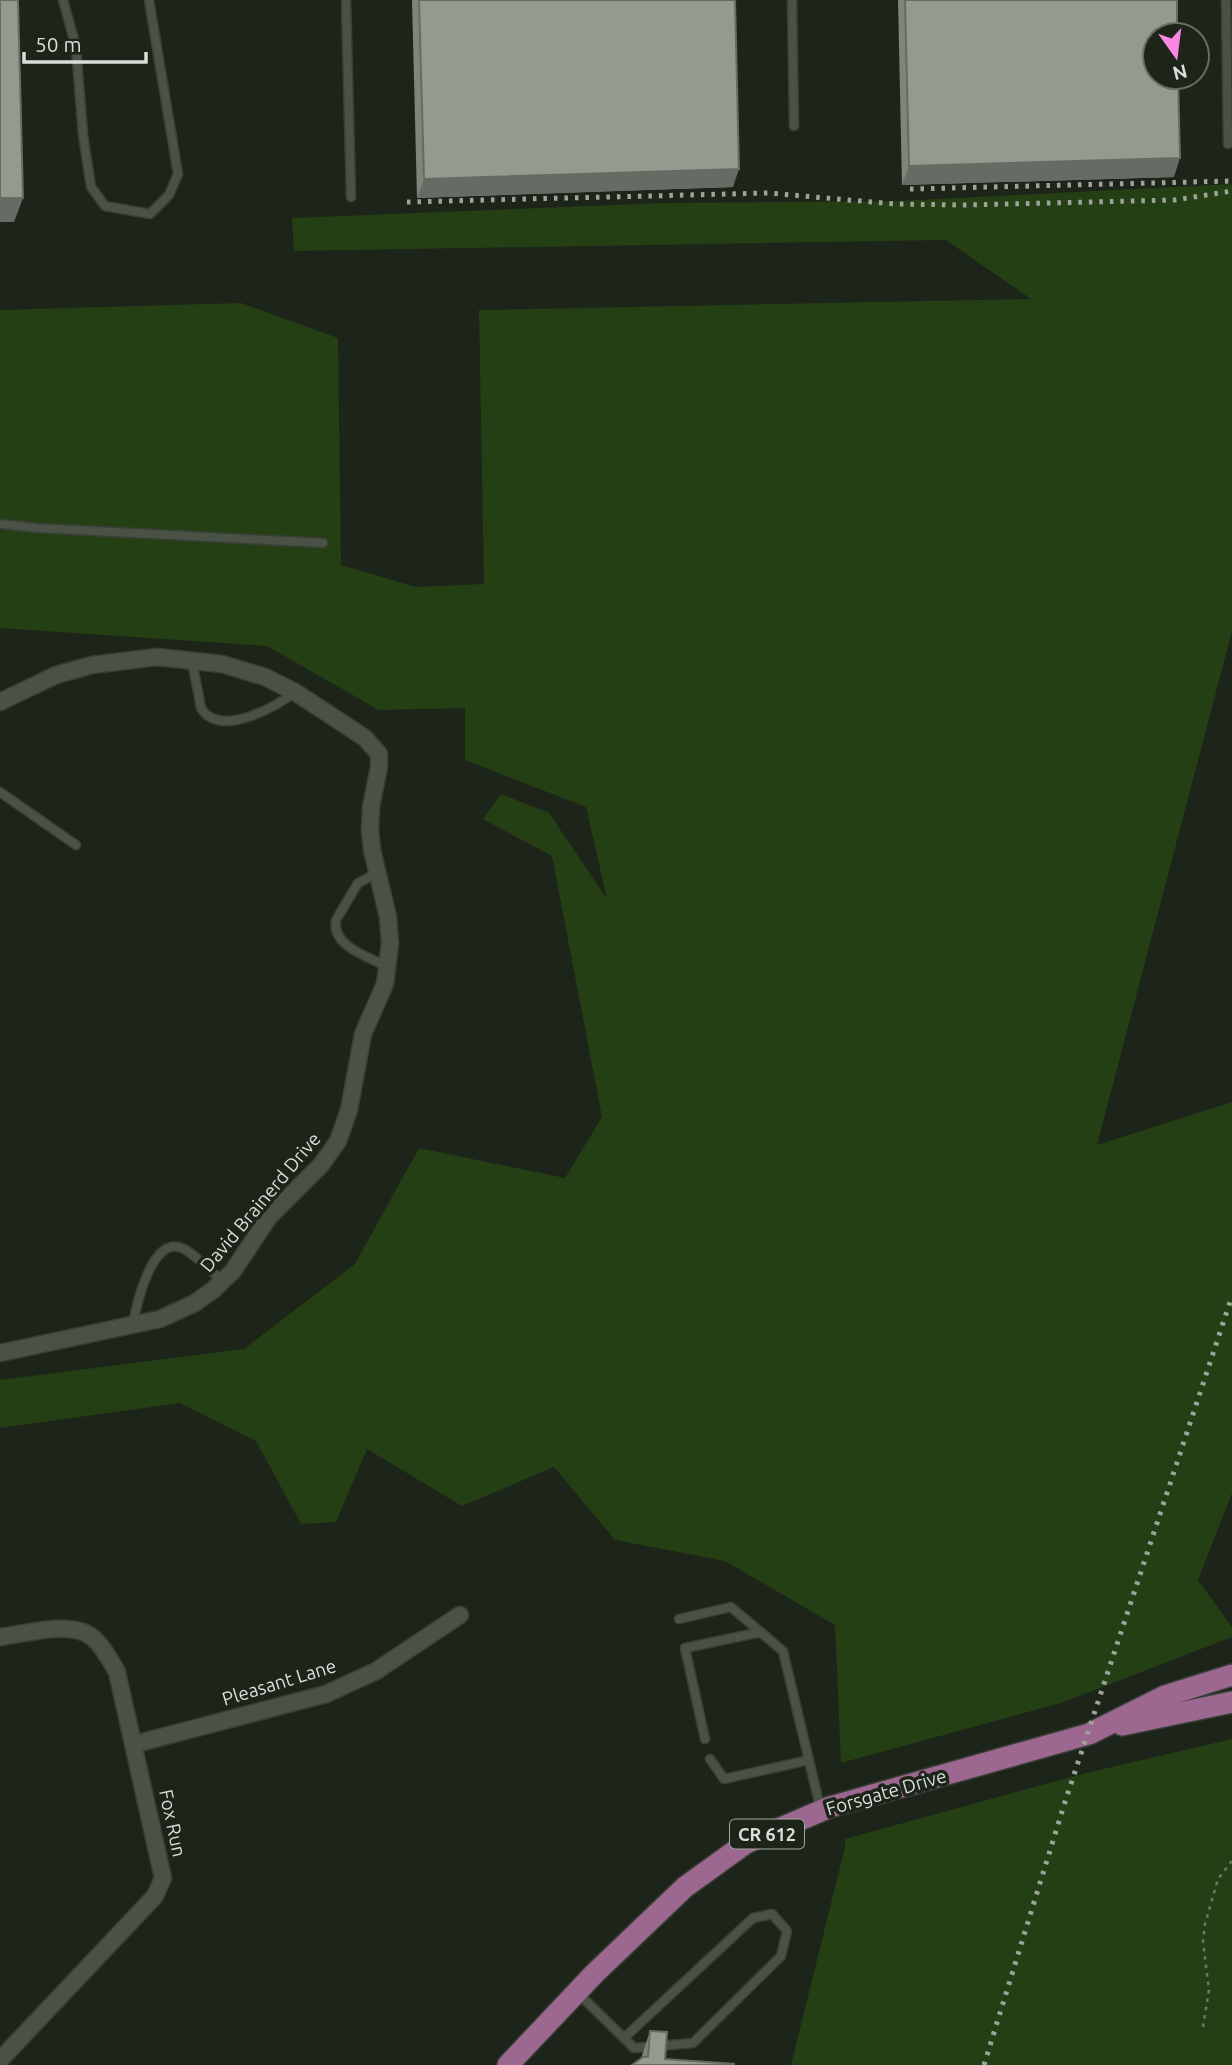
<svg xmlns="http://www.w3.org/2000/svg" width="1232" height="2065" viewBox="0 0 1232 2065" font-family="Ubuntu,sans-serif">
	<rect width="100%" height="100%" fill="#1d2419"/>
	<g fill="#253f15">
		<path d="M1232,184V631L1097,1145L1232,1102V1493L1198,1580L1232,1627V1637L1061,1703L841,1763L835,1625L725,1561L615,1540L554,1467L462,1506L367,1449L336,1522L301,1524L256,1441L180,1403L0,1428V1380L244,1349L355,1264L419,1148L565,1178L602,1117L552,856L483,819L501,794L549,813L607,899L586,807L465,760V708L379,710L267,646L0,628V310L241,303L338,338L341,565L416,587L484,584L479,310L1031,299L946,240L294,251L292,218L664,203L898,201Z"/>
		<path d="M1232,1739V2065H791L845,1847V1839L1082,1774Z"/>
	</g>
	<g fill="none" stroke-linecap="round" stroke-linejoin="round">
		<defs>
			<g id="service">
				<path d="M63,0L76,47L83,135L91,187L105,206L150,214L169,195L178,174L149,0"/>
				<path d="M346,0L351,197"/>
				<path d="M792,0L794,126"/>
				<path d="M1226,0L1228,144"/>
				<path d="M0,524L38,528L323,543"/>
				<path d="M192,661L201,708C219,738 275,708 295,692"/>
				<path d="M0,792L76,845"/>
				<path d="M377,873L358,883L336,920C331,947 370,957 388,967"/>
				<path d="M133,1326C136,1306 152,1232 184,1249C198,1257 211,1271 222,1281"/>
				<path d="M679,1619L731,1607L783,1651L821,1811"/>
				<path d="M705,1739L685,1648L761,1632"/>
				<path d="M710,1759L724,1779L809,1760"/>
				<path d="M577,1992L634,2048L693,2043L781,1956L787,1931L772,1914L753,1918L624,2038"/>
			</g>
			<g id="minor">
				<path d="M0,702L56,675L92,665L157,657L222,664L265,677L295,692L365,738L379,754V767L371,807L370,829L372,850L388,917L390,943L385,984L363,1034L349,1110L338,1141L321,1165L269,1217L233,1271L213,1290L195,1303L160,1319L0,1353"/>
				<path d="M0,1637C25,1634 71,1620 92,1637C103,1646 110,1660 117,1672L163,1878L155,1896L0,2060"/>
				<path d="M135,1744L326,1694L376,1671L460,1615"/>
			</g>
			<g id="primary">
				<path d="M1122,1725L1232,1702"/>
				<path d="M508,2065L594,1974L685,1887L746,1843L830,1807L1089,1734L1165,1696L1232,1675"/>
			</g>
		</defs>
		<use href="#service" stroke="#393f37" stroke-width="11"/>
		<use href="#minor" stroke="#393f37" stroke-width="19"/>
		<use href="#primary" stroke="#393f37" stroke-width="24"/>
		<path stroke="#70766d" stroke-width="2.5" stroke-dasharray="3.5 5" stroke-linecap="butt" d="M1203,2027L1209,1990L1203,1942L1205,1924L1218,1879L1232,1861"/>
		<use href="#service" stroke="#4a5246" stroke-width="8"/>
		<use href="#minor" stroke="#4a5246" stroke-width="16"/>
		<use href="#primary" stroke="#9d688f" stroke-width="21"/>
		<g stroke="#9ea49b" stroke-width="5" stroke-dasharray="3.5 7" stroke-linecap="butt">
			<path d="M910,189L1232,181"/>
			<path d="M407,202L768,193L895,204L963,205L1175,200L1232,191"/>
			<path d="M984,2065L1064,1805L1232,1296"/>
		</g>
	</g>
	<g fill="#7e8579">
		<path d="M412,0H735L733,187L417,198Z"/>
		<path d="M898,0H1177L1174,177L902,185Z"/>
		<path d="M650,2031L665,2059H641Z"/>
	</g>
	<g fill="#666c63">
		<path d="M1180,158L1174,177L902,185L909,166Z"/>
		<path d="M739,169L733,187L417,198L424,179Z"/>
		<path d="M0,198H23L14,222H0Z"/>
	</g>
	<g fill="#929b8d" stroke="#666c63" stroke-width="2">
		<path d="M0,0H18L23,198H0Z"/>
		<path d="M419,0H735L739,169L424,179Z"/>
		<path d="M905,0H1177V35H1155V77H1178L1180,158L909,166Z"/>
		<path d="M650,2031L667,2032L665,2059L734,2064V2065H632L643,2057H648Z"/>
	</g>
	<g text-anchor="middle" dominant-baseline="central" stroke-width="7" stroke-linejoin="round" paint-order="stroke">
		<rect fill="#1d2419" stroke="#a1a69e" stroke-width="2" x="730" y="1819.5" width="74" height="29" rx="5"/>
		<g font-size="18" font-weight="bold" fill="#d9ded7">
			<text x="767" y="1834">CR 612</text>
		</g>
		<g font-size="19" fill="#d9ded7" stroke="#1d2419">
			<text transform="translate(260 1202) rotate(-50)">David Brainerd Drive</text>
			<text transform="translate(279 1682) rotate(-17)">Pleasant Lane</text>
			<text transform="translate(886 1792) rotate(-16)">Forsgate Drive</text>
			<text transform="translate(173 1823) rotate(78)">Fox Run</text>
		</g>
	</g>
	<g transform="translate(1176 56) rotate(166)"><circle r="33" fill="#1d2419" stroke="#686e65" stroke-width="2"/>
	<path d="M0-5L12 26L0 18L-12 26Z" fill="#fc86e3"/>
	<text y="-10" font-size="19" font-weight="bold" text-anchor="middle" fill="#d9ded7">N</text>
	</g>
	<path d="M24 52v10h122v-10" fill="none" stroke="#d9ded7" stroke-width="3.5"/>
	<text x="35" y="52" font-size="21" fill="#d9ded7" stroke="#1d2419" stroke-width="5" paint-order="stroke">50 m</text>
</svg>
